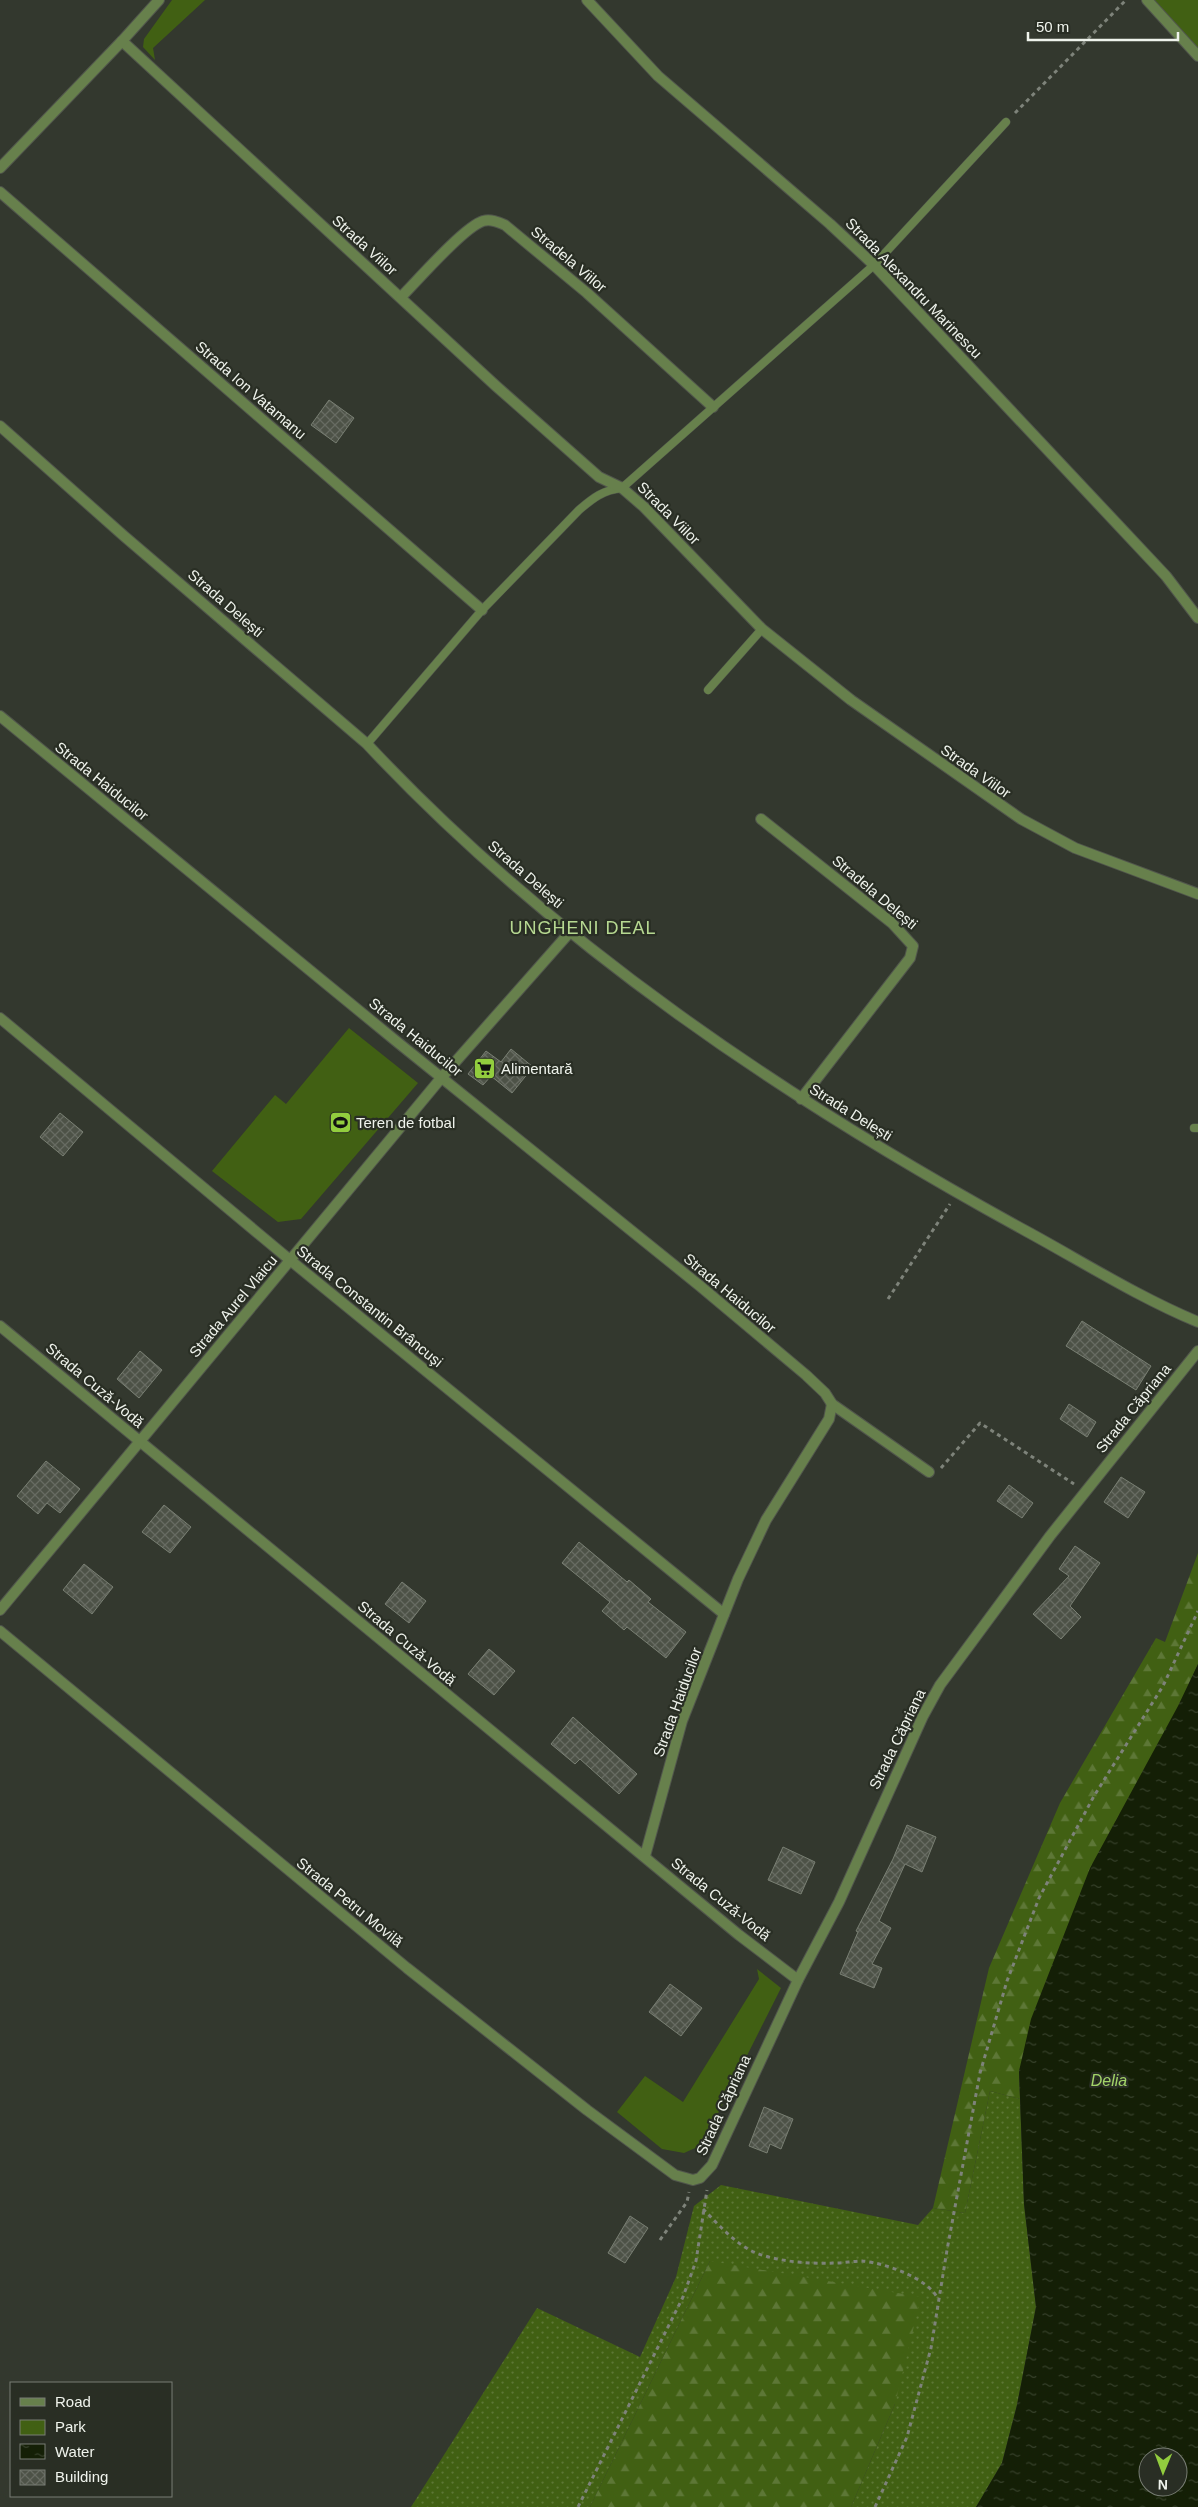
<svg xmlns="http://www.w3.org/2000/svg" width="1198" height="2507" viewBox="0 0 1198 2507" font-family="Arial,sans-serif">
	<defs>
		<pattern id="grass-dots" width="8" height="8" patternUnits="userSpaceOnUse" patternTransform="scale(1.25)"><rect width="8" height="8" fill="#416013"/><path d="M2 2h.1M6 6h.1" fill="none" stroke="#5d7736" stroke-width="1.8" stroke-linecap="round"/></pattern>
		<pattern id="forest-firs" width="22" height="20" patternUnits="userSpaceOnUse" patternTransform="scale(1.25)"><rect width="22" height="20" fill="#416013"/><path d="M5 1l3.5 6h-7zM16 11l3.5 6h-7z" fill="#5d7736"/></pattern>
		<pattern id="water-ripples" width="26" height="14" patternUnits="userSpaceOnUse" patternTransform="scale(1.25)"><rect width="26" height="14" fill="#141f06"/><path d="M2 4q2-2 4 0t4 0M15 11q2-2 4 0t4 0" fill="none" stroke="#36402a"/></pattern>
		<pattern id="building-cross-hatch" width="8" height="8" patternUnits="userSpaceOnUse" patternTransform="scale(1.25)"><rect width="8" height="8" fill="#4d5247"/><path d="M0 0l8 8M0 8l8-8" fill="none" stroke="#676b62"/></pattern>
	</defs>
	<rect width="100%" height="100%" fill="#33382e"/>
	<path fill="url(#grass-dots)" d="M990,2091L1020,2099L1024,2204L1036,2307L1017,2405L1002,2463L976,2507H851L895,2404L710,2261L590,2507H411L537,2308L640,2357L676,2277L694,2206L721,2185L918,2225L933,2208L965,2213Z"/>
	<g fill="url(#forest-firs)">
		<path d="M1198,1553V1664L1019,2071L1020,2099L990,2091L965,2213L933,2208L989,1968L1060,1803L1156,1638L1165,1642Z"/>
		<path d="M710,2261L921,2297L895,2404L851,2507H590Z"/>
	</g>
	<g fill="#416013">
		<path d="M172,0H205L153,48L155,60L143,47L144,39Z"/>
		<path d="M1154,0H1198V48Z"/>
		<path d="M349,1028L418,1083L301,1219L278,1222L212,1171L275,1095L286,1104Z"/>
		<path d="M757,1969L781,1988L702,2145L684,2153L662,2149L617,2112L645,2076L683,2102L759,1979Z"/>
	</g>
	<path fill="url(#water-ripples)" fill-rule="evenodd" d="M1198,1664V2507H976L1002,2463L1017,2405L1036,2307L1024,2204L1019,2071L1031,2019L1090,1868L1178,1706ZM1148,2457H1178V2487H1148Z"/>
	<g fill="url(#building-cross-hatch)" stroke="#797f73">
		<path d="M329,400L354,418L336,443L311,425Z"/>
		<path d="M511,1049L533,1067L512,1093L491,1076L483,1085L468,1074L486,1051L501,1062Z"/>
		<path d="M60,1113L83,1132L63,1156L40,1137Z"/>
		<path d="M1082,1321L1151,1366L1136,1390L1066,1346Z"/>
		<path d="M140,1351L162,1370L139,1398L117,1379Z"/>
		<path d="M1069,1404L1096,1422L1087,1437L1060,1419Z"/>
		<path d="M46,1461L80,1489L60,1513L47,1503L38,1514L17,1496Z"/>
		<path d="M1121,1477L1145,1492L1128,1518L1104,1502Z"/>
		<path d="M1009,1485L1033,1503L1022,1518L997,1501Z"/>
		<path d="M164,1505L191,1527L170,1553L142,1532Z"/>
		<path d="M579,1542L627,1582L629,1580L651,1599L648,1602L686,1632L666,1658L627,1627L624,1630L602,1611L610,1602L562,1563Z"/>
		<path d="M1075,1546L1100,1563L1070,1606L1081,1617L1061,1639L1033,1614L1069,1576L1059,1569Z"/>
		<path d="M84,1564L113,1587L92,1614L63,1590Z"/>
		<path d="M402,1582L426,1601L409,1623L385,1604Z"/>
		<path d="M489,1649L515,1671L494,1695L468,1674Z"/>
		<path d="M573,1717L637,1774L619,1794L580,1759L575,1764L551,1744Z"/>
		<path d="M907,1825L936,1837L922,1872L905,1864L879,1921L891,1928L872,1964L882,1968L874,1988L840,1974L858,1932L856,1931L893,1859Z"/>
		<path d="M783,1847L815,1862L801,1894L768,1880Z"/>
		<path d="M670,1984L702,2008L681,2036L649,2012Z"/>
		<path d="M764,2107L793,2119L781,2149L770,2144L767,2153L749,2146Z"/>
		<path d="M630,2216L648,2228L625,2263L608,2253Z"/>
	</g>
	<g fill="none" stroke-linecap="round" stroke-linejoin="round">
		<defs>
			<g id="lane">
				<path d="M708,690L762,629"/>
				<path d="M367,744L482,610L579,510C593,498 603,490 622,488L874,265L1006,122"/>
				<path d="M1194,1128H1198"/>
			</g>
			<g id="street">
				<path d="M587,0L658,76L830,224L874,265L1166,576L1198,618"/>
				<path d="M1147,0L1198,56"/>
				<path d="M122,41L496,386L599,477L622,488L644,507L762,629L851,700L1021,819L1075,848L1198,894"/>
				<path d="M0,168L122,41L159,0"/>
				<path d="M0,192L482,610"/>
				<path d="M401,297C417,281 464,227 483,221C491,219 498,222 505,225L587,293L713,407"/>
				<path d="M0,426L124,536L367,744C553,943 788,1101 1026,1231C1083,1262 1138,1297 1198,1322"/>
				<path d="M0,716L396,1041L700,1286L806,1375L825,1393L832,1404L929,1472"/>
				<path d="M761,819L892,923L913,946L910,958L801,1099"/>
				<path d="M0,1018L290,1260L724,1614"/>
				<path d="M0,1326L739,1935L798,1980"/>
				<path d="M0,1610L442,1077L570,932"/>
				<path d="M0,1631L407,1968L587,2110L675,2175L693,2180L700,2178L712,2165L798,1980L839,1902L923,1716L940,1685L1050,1536L1198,1351"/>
				<path d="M645,1856L682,1721L738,1579L766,1520L829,1419L832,1404"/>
			</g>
		</defs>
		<use href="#lane" stroke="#51564c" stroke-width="9"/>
		<use href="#street" stroke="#51564c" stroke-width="12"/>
		<g stroke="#7e837a" stroke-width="3" stroke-dasharray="4 4" stroke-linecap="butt">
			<path d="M1015,113L1126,0"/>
			<path d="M888,1299L950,1204"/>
			<path d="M941,1468L980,1423L1074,1484"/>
			<path d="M703,2209C719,2225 735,2244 756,2253C780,2262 809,2264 835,2263C844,2263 853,2261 862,2261C885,2263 928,2278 938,2299"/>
			<path d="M660,2240L687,2202L689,2192"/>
			<path d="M578,2507L683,2297L696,2261L707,2190"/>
			<path d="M875,2507L907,2437L931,2348L947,2250L980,2073L1007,1981L1039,1898L1094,1796L1163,1686L1198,1611"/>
		</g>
		<use href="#lane" stroke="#67804c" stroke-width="8"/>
		<use href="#street" stroke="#67804c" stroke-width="10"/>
	</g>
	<defs>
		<symbol id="supermarket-square" viewBox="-11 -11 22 22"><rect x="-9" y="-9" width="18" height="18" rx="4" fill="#92cd3e" stroke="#292e24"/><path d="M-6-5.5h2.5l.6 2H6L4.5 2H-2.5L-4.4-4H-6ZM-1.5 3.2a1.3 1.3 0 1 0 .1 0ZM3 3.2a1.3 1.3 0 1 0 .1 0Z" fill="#111"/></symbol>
		<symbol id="stadium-square" viewBox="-11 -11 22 22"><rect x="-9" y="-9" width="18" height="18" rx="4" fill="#92cd3e" stroke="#292e24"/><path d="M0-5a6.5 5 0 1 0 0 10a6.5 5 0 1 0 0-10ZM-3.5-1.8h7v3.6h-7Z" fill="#111"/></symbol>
	</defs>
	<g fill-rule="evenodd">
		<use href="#supermarket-square" x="472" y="1056" width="25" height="25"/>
		<use href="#stadium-square" x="328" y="1110" width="25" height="25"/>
	</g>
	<g text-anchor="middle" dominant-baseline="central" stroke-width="4.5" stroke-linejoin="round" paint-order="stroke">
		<g font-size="15" fill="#eff3ec" stroke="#292e24">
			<text transform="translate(365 245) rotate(42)">Strada Viilor</text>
			<text transform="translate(569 259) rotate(40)">Stradela Viilor</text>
			<text transform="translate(914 288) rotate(46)">Strada Alexandru Marinescu</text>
			<text transform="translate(251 390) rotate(41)">Strada Ion Vatamanu</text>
			<text transform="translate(669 513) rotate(45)">Strada Viilor</text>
			<text transform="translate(226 603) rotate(41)">Strada Delești</text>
			<text transform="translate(976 771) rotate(35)">Strada Viilor</text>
			<text transform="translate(102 781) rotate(39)">Strada Haiducilor</text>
			<text transform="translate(526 874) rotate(41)">Strada Delești</text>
			<text transform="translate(875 892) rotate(40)">Stradela Delești</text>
			<text transform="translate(416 1037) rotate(39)">Strada Haiducilor</text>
			<text transform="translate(851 1112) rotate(32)">Strada Delești</text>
			<text transform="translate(730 1293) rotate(40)">Strada Haiducilor</text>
			<text transform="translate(233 1306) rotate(-50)">Strada Aurel Vlaicu</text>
			<text transform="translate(370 1306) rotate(39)">Strada Constantin Brâncuşi</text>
			<text transform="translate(95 1385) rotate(40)">Strada Cuză-Vodă</text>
			<text transform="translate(1133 1408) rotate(-51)">Strada Căpriana</text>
			<text transform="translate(407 1643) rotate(40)">Strada Cuză-Vodă</text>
			<text transform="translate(677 1702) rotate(-70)">Strada Haiducilor</text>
			<text transform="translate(897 1739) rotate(-64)">Strada Căpriana</text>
			<text transform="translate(721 1899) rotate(39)">Strada Cuză-Vodă</text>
			<text transform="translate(350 1902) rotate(39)">Strada Petru Movilă</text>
			<text transform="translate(723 2105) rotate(-65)">Strada Căpriana</text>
		</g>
		<g font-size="15" fill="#eff3ec" stroke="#292e24" text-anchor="start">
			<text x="501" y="1068">Alimentară</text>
			<text x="356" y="1122">Teren de fotbal</text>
		</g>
		<g font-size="16" font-style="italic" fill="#a2d368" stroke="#292e24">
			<text x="1109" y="2080">Delia</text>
		</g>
		<g font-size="18" letter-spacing="1" fill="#b6d891" stroke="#292e24">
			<text x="583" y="928">UNGHENI DEAL</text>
		</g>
	</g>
	<rect x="10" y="2382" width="162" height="115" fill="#292e24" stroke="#787d74"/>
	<rect x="20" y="2398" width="25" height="8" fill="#67804c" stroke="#787d74"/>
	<text x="55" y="2407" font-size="15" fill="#eff3ec">Road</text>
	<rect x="20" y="2420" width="25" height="15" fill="#416013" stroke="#787d74"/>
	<text x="55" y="2432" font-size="15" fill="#eff3ec">Park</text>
	<rect x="20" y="2444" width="25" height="15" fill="url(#water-ripples)" stroke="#787d74"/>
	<text x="55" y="2457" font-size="15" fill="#eff3ec">Water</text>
	<rect x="20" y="2470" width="25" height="15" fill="url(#building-cross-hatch)" stroke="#787d74"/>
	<text x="55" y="2482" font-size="15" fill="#eff3ec">Building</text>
	<g transform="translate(1163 2472) rotate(181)"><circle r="24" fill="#292e24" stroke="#787d74"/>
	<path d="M0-4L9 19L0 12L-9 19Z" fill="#92cd3e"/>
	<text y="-8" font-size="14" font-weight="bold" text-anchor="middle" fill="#eff3ec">N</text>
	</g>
	<path d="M1028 32v8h150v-8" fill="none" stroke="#eff3ec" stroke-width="2.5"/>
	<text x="1036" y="32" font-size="15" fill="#eff3ec" stroke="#292e24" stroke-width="4" paint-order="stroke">50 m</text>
</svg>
